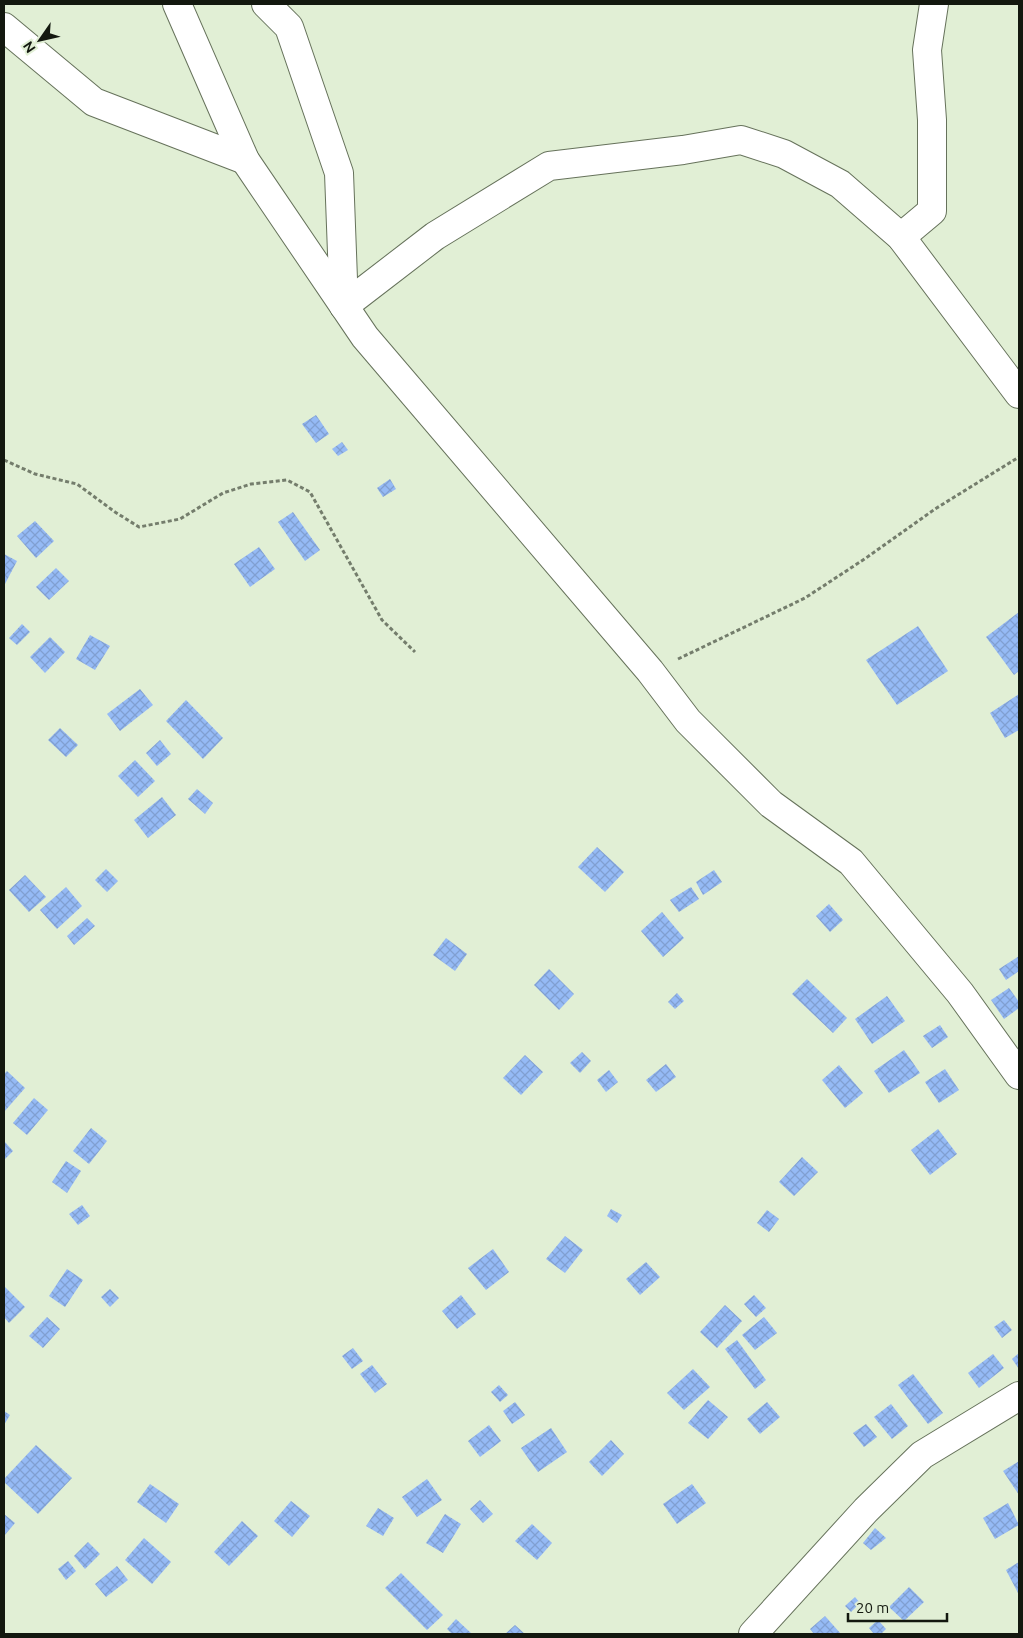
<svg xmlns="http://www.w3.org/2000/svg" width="1023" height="1638" viewBox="0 0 1023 1638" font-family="Ubuntu,sans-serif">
	<defs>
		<pattern id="building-cross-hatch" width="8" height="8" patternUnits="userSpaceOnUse" patternTransform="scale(1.25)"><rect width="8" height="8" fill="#95baf5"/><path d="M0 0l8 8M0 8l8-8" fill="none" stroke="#809fd1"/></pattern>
	</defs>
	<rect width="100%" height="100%" fill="#e1efd5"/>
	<g fill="url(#building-cross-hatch)">
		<path d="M316,415L329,434L316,443L302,424Z"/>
		<path d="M342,442L348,450L338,456L332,449Z"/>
		<path d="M390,479L396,489L383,497L377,488Z"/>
		<path d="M293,512L320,550L305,561L278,522Z"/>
		<path d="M35,521L54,541L36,558L17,536Z"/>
		<path d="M259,547L275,569L250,587L234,564Z"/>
		<path d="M4,554L17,561L5,584L4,583Z"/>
		<path d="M56,568L69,581L49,600L36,587Z"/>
		<path d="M1019,612V671L1014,675L986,637Z"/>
		<path d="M22,624L30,632L17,645L9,638Z"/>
		<path d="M918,626L948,671L897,705L866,660Z"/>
		<path d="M90,635L110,646L95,670L76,659Z"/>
		<path d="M50,637L65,652L45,673L30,657Z"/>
		<path d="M140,689L153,705L120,731L107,714Z"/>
		<path d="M1019,694V730L1005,738L990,713Z"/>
		<path d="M186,700L223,738L203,759L166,721Z"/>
		<path d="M60,728L78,745L66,757L48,740Z"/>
		<path d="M160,740L171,754L157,766L146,753Z"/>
		<path d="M135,760L155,781L138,797L118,776Z"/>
		<path d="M197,789L213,803L205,814L188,799Z"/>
		<path d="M162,797L176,815L148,838L134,820Z"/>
		<path d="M597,847L624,872L605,892L578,867Z"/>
		<path d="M106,869L118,881L107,892L95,880Z"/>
		<path d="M714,870L722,882L703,895L696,882Z"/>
		<path d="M25,875L46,897L29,912L9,890Z"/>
		<path d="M66,887L82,906L57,929L40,910Z"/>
		<path d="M691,887L699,899L679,912L670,900Z"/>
		<path d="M829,904L843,920L830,932L816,916Z"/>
		<path d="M662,912L684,938L663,957L641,931Z"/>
		<path d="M87,918L95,926L74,945L67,936Z"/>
		<path d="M446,938L467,954L455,971L433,955Z"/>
		<path d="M1019,956V971L1006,980L999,969Z"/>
		<path d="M549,969L574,994L559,1010L534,985Z"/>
		<path d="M807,979L847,1018L833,1033L792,994Z"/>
		<path d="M1009,988L1019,1002V1008L1004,1019L991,1000Z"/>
		<path d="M677,993L684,1001L675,1009L668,1002Z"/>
		<path d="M887,996L905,1021L872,1044L855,1019Z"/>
		<path d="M940,1025L948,1037L932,1048L923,1036Z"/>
		<path d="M904,1050L920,1073L889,1093L874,1071Z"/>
		<path d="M582,1052L591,1061L580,1073L570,1063Z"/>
		<path d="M525,1055L543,1072L521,1095L503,1078Z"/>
		<path d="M666,1064L676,1077L656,1092L646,1080Z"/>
		<path d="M839,1065L863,1093L845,1108L822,1080Z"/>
		<path d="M945,1069L959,1090L939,1103L925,1082Z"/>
		<path d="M609,1070L618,1082L606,1092L597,1080Z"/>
		<path d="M7,1071L25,1088L4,1112V1074Z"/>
		<path d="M34,1098L48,1110L27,1135L13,1123Z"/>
		<path d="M91,1128L107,1141L89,1164L73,1151Z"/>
		<path d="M938,1129L957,1154L930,1175L911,1150Z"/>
		<path d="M4,1141L13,1151L4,1160Z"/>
		<path d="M802,1157L818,1172L794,1196L779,1182Z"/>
		<path d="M66,1161L81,1171L67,1193L52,1182Z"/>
		<path d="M82,1205L90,1216L78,1225L69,1214Z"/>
		<path d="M611,1209L622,1215L617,1223L607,1216Z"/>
		<path d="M767,1210L779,1219L769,1232L757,1223Z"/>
		<path d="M565,1236L583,1250L565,1273L546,1259Z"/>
		<path d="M493,1249L509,1272L486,1290L468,1268Z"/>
		<path d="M646,1262L660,1277L640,1295L626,1279Z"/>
		<path d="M67,1269L83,1280L65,1307L49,1296Z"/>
		<path d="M4,1286L25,1307L9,1323L4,1317Z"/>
		<path d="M110,1289L119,1298L110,1307L101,1297Z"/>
		<path d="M461,1295L476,1314L457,1329L442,1311Z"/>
		<path d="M754,1295L766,1308L756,1317L744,1304Z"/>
		<path d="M725,1305L742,1321L717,1348L700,1332Z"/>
		<path d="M47,1317L60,1329L43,1348L29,1336Z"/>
		<path d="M764,1317L777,1333L755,1350L742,1335Z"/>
		<path d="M1004,1320L1012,1330L1002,1338L994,1327Z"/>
		<path d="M737,1340L766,1380L755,1389L725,1349Z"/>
		<path d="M353,1348L363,1361L352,1369L342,1356Z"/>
		<path d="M1019,1353V1369L1012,1359Z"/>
		<path d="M993,1354L1004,1368L979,1388L968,1373Z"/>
		<path d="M372,1365L387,1384L375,1393L360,1374Z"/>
		<path d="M693,1369L710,1387L684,1410L667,1393Z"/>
		<path d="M913,1374L943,1413L928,1424L898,1385Z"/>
		<path d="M499,1385L508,1395L500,1402L491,1392Z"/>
		<path d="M708,1400L728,1417L708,1439L688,1423Z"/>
		<path d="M515,1402L525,1415L512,1424L503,1411Z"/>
		<path d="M767,1402L780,1417L760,1434L747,1419Z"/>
		<path d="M891,1404L908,1426L892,1439L874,1417Z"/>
		<path d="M4,1411L10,1415L4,1425Z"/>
		<path d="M866,1424L877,1437L864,1447L853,1433Z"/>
		<path d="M489,1425L501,1441L480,1457L468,1441Z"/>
		<path d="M551,1428L567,1452L538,1472L521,1448Z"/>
		<path d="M611,1440L624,1454L602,1476L589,1462Z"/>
		<path d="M36,1445L72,1478L38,1514L4,1482V1479Z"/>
		<path d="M1019,1461V1495L1003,1471Z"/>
		<path d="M427,1479L442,1500L417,1517L402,1497Z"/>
		<path d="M150,1484L179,1504L166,1523L137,1502Z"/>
		<path d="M692,1484L706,1503L677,1524L663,1504Z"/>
		<path d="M480,1500L493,1514L483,1523L470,1509Z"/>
		<path d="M291,1501L310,1516L292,1537L274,1521Z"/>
		<path d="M1008,1503L1019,1525L995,1539L983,1518Z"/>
		<path d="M378,1508L394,1518L383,1536L366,1526Z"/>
		<path d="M4,1514L15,1523L4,1536Z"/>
		<path d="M445,1514L461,1524L443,1553L426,1543Z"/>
		<path d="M242,1521L258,1536L229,1566L214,1552Z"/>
		<path d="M532,1524L552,1543L537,1560L515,1541Z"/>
		<path d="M875,1528L886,1538L871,1550L863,1543Z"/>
		<path d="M144,1538L171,1562L152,1584L125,1560Z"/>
		<path d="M88,1542L100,1554L85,1569L74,1556Z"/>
		<path d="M68,1561L76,1571L66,1580L58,1569Z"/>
		<path d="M1019,1562V1595L1006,1570Z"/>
		<path d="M117,1566L128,1580L106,1597L95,1584Z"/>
		<path d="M401,1573L443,1615L427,1630L385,1588Z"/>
		<path d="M909,1587L924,1602L904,1621L889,1607Z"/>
		<path d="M855,1597L860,1603L851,1612L845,1606Z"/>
		<path d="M825,1616L841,1634H814L810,1629Z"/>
		<path d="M456,1619L472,1634H452L447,1629Z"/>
		<path d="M878,1620L886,1629L881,1634H874L869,1628Z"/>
		<path d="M515,1625L525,1634H505Z"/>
	</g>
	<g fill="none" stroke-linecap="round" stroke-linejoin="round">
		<defs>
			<g id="minor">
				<path d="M177,4L245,160L365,337L650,671L688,721L771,804L851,862L960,993L1019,1075"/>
				<path d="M266,4L289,27L339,173L344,306"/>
				<path d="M4,27L94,102L245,160"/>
				<path d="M901,237L932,211V120L927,50L934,4"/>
				<path d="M344,306L435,236L549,166L683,150L741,140L784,154L840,184L901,237L1019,394"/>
				<path d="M753,1634L866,1510L922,1455L1019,1396"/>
			</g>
		</defs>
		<use href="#minor" stroke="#66725b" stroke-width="30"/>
		<g stroke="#747d6c" stroke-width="3" stroke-dasharray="4 2.5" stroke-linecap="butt">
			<path d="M4,460L35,474L77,484L115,512L139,527L180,519L223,493L251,484L287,480L310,492L382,620L415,652"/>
			<path d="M678,659L805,598L866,558L935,509L1019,457"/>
		</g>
		<use href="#minor" stroke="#fff" stroke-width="28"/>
	</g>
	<rect width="1023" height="1638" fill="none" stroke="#13180f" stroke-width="10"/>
	<g transform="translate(40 40) rotate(236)" stroke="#e1efd5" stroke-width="4" paint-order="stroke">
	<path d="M0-4L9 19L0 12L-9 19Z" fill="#13180f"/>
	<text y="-8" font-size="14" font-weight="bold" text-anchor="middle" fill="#13180f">N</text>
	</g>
	<path d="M848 1613v8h99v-8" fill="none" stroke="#13180f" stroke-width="2.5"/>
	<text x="856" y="1613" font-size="15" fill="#13180f" stroke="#e1efd5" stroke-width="4" paint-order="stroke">20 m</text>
</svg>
